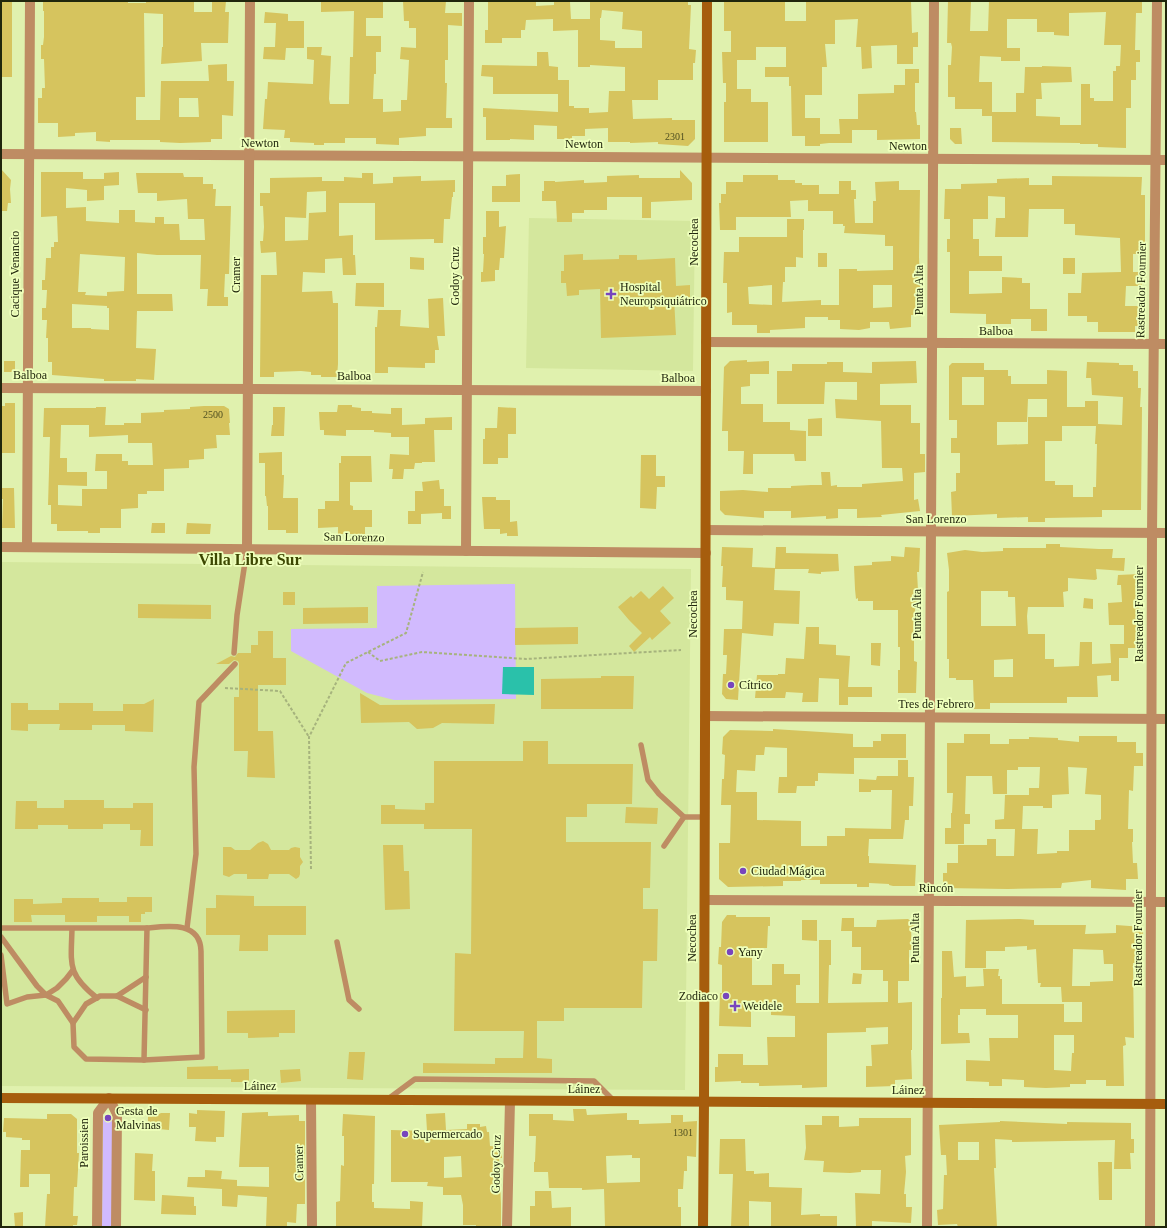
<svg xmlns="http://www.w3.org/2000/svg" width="1167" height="1228" viewBox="0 0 1167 1228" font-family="'Times New Roman',serif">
	<rect width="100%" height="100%" fill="#e0f1ae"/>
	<g fill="#d4e79d">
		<path d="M529,218L695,221L693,371L526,368Z"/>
		<path d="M1,562L691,569L685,1090L1,1086Z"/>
	</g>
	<g fill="#d1bafe">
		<path d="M515,584L516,699L394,700L367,693L291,651V629L377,628V586Z"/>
		<path d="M103,1117L114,1118L113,1227H102Z"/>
	</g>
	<path fill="#2ac1aa" d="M503,667H534V695L502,694Z"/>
	<g fill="#d6c45e" fill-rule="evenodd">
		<rect x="1" y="1" width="11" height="76"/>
		<path d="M43,1H128V3H146V1H194V12H212V1H226L225,12H229L228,43H201L202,61L161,64L162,47H163V14L144,13L145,97H136V120H160L161,81H209L208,65L227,64V81H234L233,116L222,115V139H211V142L180,143L160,142V140H110V142L96,141V132L75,133V136L58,137V123H38V98H42V88H45L44,59H41V45H43L44,37V11H43ZM179,98H198L199,117H179Z"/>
		<path d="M321,1L383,2V18H366V36H381V52H376V74H374L373,99H383V112L401,111V100H407L409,60L400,59L401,47L416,48V28H409V21H404L403,1H446L445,13H462V26L448,25V60H445V83H447L446,118H452V128H426V136L399,138V145L376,144V138H345V143H324V145H314V143L290,142V138H284L285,130L263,129L265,99H267L268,82L313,84L314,60L307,59V47H322L321,55L331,56L329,99L330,104H349L350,57H353L354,11L321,12Z"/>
		<path d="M488,1H536V6L554,5V1L570,2L571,19H590V1H688V5H691L689,49L696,50L695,63H693V80H658V100H632L633,119L672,118V120H695V139L688,146L658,144V142L630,143V142H608V128L585,129V136H572V139H557V126L534,125V140L510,139V140H486V117H483V108L558,112V94H493V77L481,76L482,65L537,66V52H548L549,66L558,67V80H569V106H574V108H589V113L608,112L609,91H625V67L590,65V67H578V30L553,31V19L526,20L525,30H521V38H502V43H485V30H488ZM602,10L623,12L622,29L642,31V48H615V41L600,40V18H601Z"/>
		<path d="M724,1H785V21H806V1H911L912,33L918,32V47H913V64H897V45L871,46L872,68L862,69L861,47H856L858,19L835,20V44H825L827,67H822V95H805V118H820V134H840L839,119H858V94L894,93V85H905V69H919V83H915V112H916L917,125H920V139L877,140V130H852V143H829L820,144V146H805V136H792L791,86H789V77H765V67H786V47H756V60H737V89H751V102H768V142H724V102H726V83H723L722,52H731V31H724Z"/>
		<path d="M948,1H971L970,31H988L989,1H1142V13H1136L1135,50H1140V62H1136V80H1131V108H1126V148L1098,147V144H1080V143L992,142V112H1016V93H1024L1025,67H1042V66L1071,67L1072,82L1041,83L1042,99H1036V116L1060,117V125H1081V84H1090V98H1094V101H1113V71H1116V66H1120L1121,45H1104L1106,12L1069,13V36L1054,35V32H1037V19H1007V48H1020V61H1001V57L980,56L979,82H992V116H982V109H955V97H948V65H951L952,47L951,43H947Z"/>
		<path d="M265,12L288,14V21H304V48H286L285,60L263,59L264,47H275L276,23H264Z"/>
		<path d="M950,128H961L962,144H955L950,139Z"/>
		<path d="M1,169L11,180L10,189L11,203H8L7,211H1Z"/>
		<path d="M680,170L692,183V200L651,202V218H642V197H607V210H584V213H572V222H557L556,201H542V191H544V181H555V182L584,180V183L607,182V176L639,175V178H680Z"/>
		<path d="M41,172H83V179H104V173L119,172V185L104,186V184V200L87,201V190L66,188V208L86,207V221L119,223V210H135V222L155,223V217H164V224H179L180,240H205L204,219H188L187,199L157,201V193H138L136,173H183L184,177H203V184H213V189H216L215,206H231L229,274H225L224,297H228V306H207L208,289H200L201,255H157L137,253V294H172L173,311H137L136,348L156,349L154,380L136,379V381H104V379L52,375V362H48V338H46L47,320H42V308H46L47,290H42V280H45L46,258H51V247H54V242H58L57,216L41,217ZM80,254L125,257L124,291L107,292V296L85,295L86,292H78ZM72,304L107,306V308H109V330L91,329V328H72Z"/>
		<path d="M362,173H373V184L393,183V177L421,176V181L455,180V192H453V197H452L450,219H444L443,243H434V239L375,240V203H339V236L353,235V255H355L356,275H343L342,258L325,259V273L303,272L302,292L332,291L333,303H338V364L337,377H321V375H311V372L301,371L274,372V377H260L261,275H277L276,252L261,253L260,241H263L264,227L263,206H260V193H270V178L322,177V181H344V177L362,178ZM326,191V212L309,213L308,240L285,241V217L306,218L307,192Z"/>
		<path d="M520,174V202H492V186H506V175Z"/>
		<path d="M743,175H778V180H795V183H802V185H819V194H839V181H851V190H856V199H854L855,223H873V201H876L875,182L899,181V190H920L919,257L920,287H918V294H916V315H911V327L890,329L889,322H870V328L859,330L840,329V320H828V317H805V328L770,330V333H757V325H732V312L727,313V283H723L724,252H739V237H787V219H804V230H803V258L796,257V267H785V282H783L782,302L821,300V305H839V269H857V271L893,270V246H885V235L844,233L845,226H843V224H833V211H808V200L790,201L791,217H736V230H720L719,203H721V194H726V182H743ZM772,285V305L749,304L748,287ZM873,285H892V307L873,308Z"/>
		<path d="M1052,176L1142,177L1141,195H1145V254H1133V272H1142V286H1126L1125,306H1143V316H1138V326H1135V332H1098V322H1087V316H1068V293H1081L1082,273L1121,272L1120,238L1075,235V224H1064V209H1029L1028,237H995L996,218H1005V197L988,196V219H973V239H979V256H1002V271H969V294L1002,293V277L1022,278V283H1030V309H1047V331H1031V319H1011V324H986V314L950,313V252H947V239H950V219H944L945,189H961V184L997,183V179L1029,178V185H1052Z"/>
		<path d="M486,211H499V227L506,226L504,258H500L499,270H495V281L481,282V272H483L484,254H483V237H486Z"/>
		<rect x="818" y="253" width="9" height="14"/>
		<path d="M583,254V260L619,259V255H637V260L675,258L676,286L690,285V298H674L676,335L601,338L600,289L579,290V295L567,296L566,283H561V271H564V255Z"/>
		<path d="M410,257L424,258V270L410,269Z"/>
		<rect x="1063" y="258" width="12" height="16"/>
		<path d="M356,283H384V307L355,306Z"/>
		<path d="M443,298L445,336H437L439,350H435V363H425V368L388,367V373H375V327H377L378,310H401L400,326L429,328L428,299Z"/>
		<path d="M747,360V362L769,361V374H750V386L741,387V404H763V422H790V430L806,431V461H795L794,454H753V474H743L744,451H728V431H722L724,367L730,361Z"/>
		<rect x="4" y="361" width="11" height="11"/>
		<path d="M916,361L917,383L880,384V405H911V423H920V454H925V472L914,473V500L918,499L920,511L881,515L882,517L857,518V509H838V518L826,519V516L791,518V511H764V518L725,515L720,510V491L743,490L768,492V488H791V486L811,485H822L821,472H830L831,486L837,485V487H862V484L903,481L902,468H882L881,421L836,418L835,399L857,400V382H825L824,404H777V371H792V364H827V362H843V372L872,373V362Z"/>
		<path d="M1087,362L1119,363V365H1133V371H1138V388H1141L1140,407H1142L1141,510H1102V517L1045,518V522H1028V517L997,518V514L952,516L951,492L956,491V473H960V453H951V438H957V420H949V366L952,363H984V370H1008V376H1011V384H1047V370L1067,371V407H1085V401H1098V424L1122,425L1123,397L1092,395L1091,378H1086ZM962,377H984V405H962ZM1028,399H1047V417H1028V444L997,445V422H1027ZM1062,426H1096L1095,444H1097L1096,487H1093V497H1073V485H1055V481H1045V441H1062Z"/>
		<path d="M5,403H15V453H1V406H5Z"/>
		<path d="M338,405H352V407L361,408V411H372V413L391,414V408H402V425L425,424V418L452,417V430H434L435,462H422V463H415L414,469H404L403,479H392L393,469H389L390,454L409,455V437H391V433L374,432V430H346V436L324,435V430H320L319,412H337Z"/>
		<path d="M204,406H224L229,409L230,423H229L230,435H216L217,448L204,449V459L189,460V468L164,469V491H147V494H138V508L121,509V528H100V533H88V531H57V524H51V505H48L50,437H43L44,408H96V407H106L105,425H124V423H141V413L164,412V410L190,409V407ZM61,425H89V437L128,435V443H152L153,465H128V461H122V454H96L95,471H107V489H82V506L58,505V485L87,486V472H67V458H60Z"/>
		<path d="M273,407H285L284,436H271L272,425H273Z"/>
		<path d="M498,407L516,408V434H508V458H498V464H483V439H485V428H497Z"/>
		<path d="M822,418V436H808V419Z"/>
		<path d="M282,452V475H284L283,498H298V533H286V530H268V506H267L266,496H265V463H259V453Z"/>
		<path d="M641,455H656V476H665V487H657L656,509L640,508Z"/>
		<path d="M341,456H371L372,482H350V505L353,506V510H372V527H365V534H338V527L318,528V509H325V501H339V463H341Z"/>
		<path d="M439,480L440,489H444V506H451V519H442V513L421,514V524H408V511H415V491H423L422,482Z"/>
		<path d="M1,488H14L15,528H2L3,499H1Z"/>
		<path d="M482,497H496V500H510V522L517,521L518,536H507V533L500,534V529H484Z"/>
		<path d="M152,523H165V533H151Z"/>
		<path d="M187,523L211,524L210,534H186Z"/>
		<path d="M1046,544H1060V547L1099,549H1113L1112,558H1125L1124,571L1096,569L1097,579L1095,580L1068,578V591L1063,592L1064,607H1028L1027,616L1028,634H1045V659H1054V667L1079,666L1080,642H1092V664L1111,663L1110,644H1124V625H1109L1108,603L1122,602L1121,585H1117L1118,575L1140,574L1141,575L1140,605H1139L1140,633H1138V648H1128V658H1119V681H1111V675L1097,676L1098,697H1067V703H990V709H974L973,680H956V678H949V659H947V592L949,591V570L947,553L965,550L982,552L1003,551V548H1046ZM981,591H1008V597H1015L1016,626H981ZM1013,659V677H994V660Z"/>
		<path d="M722,547L753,548L752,567L775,568L776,547H786V553L838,554L839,571L821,572V574L808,573L809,569H775L774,590L800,591L799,624L774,623L773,636L742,633L738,700L726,699L722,694L723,674H726L727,655H723L724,629H742L743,601L726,600V587H722L723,566H721Z"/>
		<path d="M905,547L920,548L919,572H917L919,609H915L916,640H914V661L917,662L916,693H898V670H900V647H898V610H873V601H858V598L856,599L855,589L854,566L872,565V562L891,561V556L904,557Z"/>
		<path d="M663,586L674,598L660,611L671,623L652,640L650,637L634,652L629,646L642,633L629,620L618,607L631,596L633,598L641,591L649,599Z"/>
		<rect x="283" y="592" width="12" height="13"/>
		<path d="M1084,598L1093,599V609L1083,608Z"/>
		<path d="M138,604L211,605V619L138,618Z"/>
		<path d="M368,607V623L303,624V608Z"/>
		<path d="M578,627V644L515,645V628Z"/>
		<path d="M806,627H819V644L836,645V655L850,656L848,687H872V697H848V705H839V679L819,678L818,702H802L803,693L786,692L785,698H755L757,675H778V674H785L786,658L804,659Z"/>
		<path d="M258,631H273V658H286V685H258V731H273L275,778L247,777L248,751H234V697H239V663L238,661L234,660L229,664H216L231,656L235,657L238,653H251V645H258Z"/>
		<path d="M871,643H881L880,666L871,665Z"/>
		<path d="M601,676H634L633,709H541V679L601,678Z"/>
		<path d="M360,693L380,705L495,704L494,724L442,723L433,728L417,729L409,722L361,723Z"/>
		<path d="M154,699L153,732L125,731V725H92V730H59L60,724H28V731L11,730V703H28V710H59V703H93V711H123V704H144Z"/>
		<path d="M773,729L853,734V747H873V741H881V734H906V758H854V774L818,773V781H815V786H797L796,793H778L779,777H787V748L765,747L764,755H756L755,771L737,770L736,792H757V820L801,821V846H827V836H845V828L891,829L892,790H871V792H859V779L876,780L877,776H898V760H908V777H914L913,806H909V820H905L903,839H869L868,856H869V863L916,865L915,886H893L889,885V884L869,883V887H857V884H820V880H801V881H783V886L728,887L719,879V843H730L731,805H721L722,779H724L725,755L722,754L723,737L730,730L773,731Z"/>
		<path d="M964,734H990V744H1009V739H1029V737L1058,738V740L1079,742V736H1117V742H1136V753H1143V766H1134L1133,791L1129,790L1128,829H1133V842H1132L1133,863H1137L1138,879H1126V890L1091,888V880L1062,883L1061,888L1008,889L943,888V873H947V863H958V845H987V839H996V856H1014L1015,829H995V820L1004,819L1005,795H1029V788H1039L1040,767H1018V770H1007V794H993L992,776H966L965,814H970V824H964V844H945V828H951V813H952L953,793H947V743H964ZM1068,767L1087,768L1085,794L1101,795V819L1100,820H1095V830H1069V851H1057V853L1037,854L1038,829H1022L1023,806H1043V808H1052V795L1069,794Z"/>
		<path d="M523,741H548V764H633L632,804H587V817H566V842H651L650,888H643V909H658L657,961H643L642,1008H564V1021H537V1058L552,1059V1073H423V1063L495,1064V1058H523L524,1031H454L455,953L471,954L472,829H424V824H381V805H395V809L425,810V803H434V761H523Z"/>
		<path d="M64,800H104V808H133V803H153V846H140L141,830H130V824H103V829H68V825H38V829H15L16,801H37V808H64Z"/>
		<path d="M626,807L658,808L657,824L625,823Z"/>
		<path d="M263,841L268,844L271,850H289L291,848L295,847L300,848V857L303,862L300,866V874L299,877L296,879L289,874H269L268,879H247V874H234L229,877L223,875V847H231L235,850H250L258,843Z"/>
		<path d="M383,845H403L404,871H409L410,909L385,910Z"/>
		<path d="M216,895L254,896V906H306V935H268V951H239L240,935H206V908H216Z"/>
		<path d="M127,897H152V912H145V914H141V922H129V916H97V922H65V915H31L32,922H14V899H33V904L62,903V898H99V902H127Z"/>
		<path d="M727,915H736V917H770V926H768L767,948H752V985H772V964H784V974H800V985H796V1003H819V940H831V965H829L828,1003L888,1002V981H883V970H861V947H852V931H841L842,918H854V927H876L877,920L908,919L921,929H911L912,950H909V981H898V1003L912,1002V1050H911L912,1079L895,1080V1086L866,1087V1066H872L871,1045L888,1044V1027L866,1028V1032L827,1033V1087L802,1088V1085L759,1086V1083H741V1081L715,1082V1067H718V1054H743V1065H768L767,1037H795V1016L771,1015V1009L751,1008V1027L719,1026L720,993H722V965L718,964L719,947H721L722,922Z"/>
		<path d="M1020,919L1034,920V925H1086L1085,934L1116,933V925L1143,927V937H1138L1137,963H1133L1134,1038L1125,1037L1126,1045L1123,1046L1124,1086H1106V1080H1086V1084H1070V1087L1046,1088L1024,1087V1080L1002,1079V1086H989V1082L966,1081V1060L990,1061L989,1038H1018V1015H986V1009H960V1015H958V1033H969L970,1043L941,1044V998H942V951H952L954,977L966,976V987L984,986L983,969H999L998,976H1000V979H1002V1004H1064V1022H1082V1002H1062L1061,987H1040L1041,983H1038L1036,949L1027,950V946L1005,947V951H986V968H965L966,920ZM1073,949L1103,950L1104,964H1113V981L1090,982V986H1072ZM1054,1035H1074V1053H1072L1071,1071L1054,1070Z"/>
		<path d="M802,920H817V941L802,940Z"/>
		<path d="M853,973L862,974L861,984H852Z"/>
		<path d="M295,1010V1033H279V1037L248,1038V1033H227V1011Z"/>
		<path d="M349,1052H365L363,1080L347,1079Z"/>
		<path d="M218,1066V1070L249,1069V1082H231V1079H187V1067Z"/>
		<path d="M300,1069L301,1081L281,1083L280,1070Z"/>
		<path d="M573,1109H586L587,1115L627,1113V1120H639V1124L671,1123V1115H683V1122L697,1121L696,1157L687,1156V1171H684L683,1189H678V1207H681V1227H605L604,1189L582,1190V1188H549L548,1172H534V1162H535L536,1136H529V1114H553V1120L574,1121ZM632,1155V1158H640V1182L607,1183L606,1156Z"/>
		<path d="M197,1110L225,1111L224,1137H216V1142L195,1141L196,1127H189V1113L197,1114Z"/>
		<path d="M268,1112V1116L299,1115V1121H305V1204H297L296,1223L287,1222V1227H266L267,1197H266L238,1195L237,1207L222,1206V1189L187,1187L188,1177H205V1170L222,1171L221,1179L237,1180V1186L269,1187V1167H239L242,1113Z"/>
		<path d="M161,1113H170L169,1130L148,1128V1114L157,1115Z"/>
		<path d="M445,1113L446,1130L467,1129V1124H480V1127L486,1126L487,1132H489L490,1146L502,1147V1158H499L501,1204V1227H476V1225H463V1205L461,1195H443V1187L427,1186L428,1182H391V1130L427,1131L426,1114ZM461,1156L462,1177L444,1178V1157Z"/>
		<path d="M47,1114H71L77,1119V1153H79L77,1187H74L73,1216H78L77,1225H73V1227H45L47,1194H50V1174H29V1187H20L21,1150H30V1140H22V1138L6,1137V1132H3L4,1118L47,1119Z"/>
		<path d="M343,1114L375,1116L374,1184H372V1202H374V1208L410,1209V1201L423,1202L422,1227H336V1202L340,1201L341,1165L344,1166V1136H342Z"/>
		<path d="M822,1116H839V1127L859,1126V1118H911V1155L905,1156L906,1172L904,1194H906V1207H912L911,1223L872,1221V1227H856L855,1193L880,1194L881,1170H861V1172L850,1173L823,1172L824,1161L804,1160L806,1148L805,1125H822Z"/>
		<path d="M1000,1121L1067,1124V1122L1131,1123V1139H1134V1153H1130L1131,1169H1114L1115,1140L1012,1142V1140L995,1139L996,1168H994L997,1227H958L957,1224L938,1225L937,1210L943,1209L944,1175H947L946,1155H941L939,1125L1000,1122ZM958,1142H979V1160H958Z"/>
		<path d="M720,1139H745L746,1171H754V1174L769,1173V1187L802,1188L801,1215L820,1214V1216H837V1227H771V1202L749,1201V1227H731L733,1174H719Z"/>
		<path d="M135,1153L153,1154L152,1171H155V1201L134,1200Z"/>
		<path d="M1098,1162H1112V1200H1099Z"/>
		<path d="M535,1191H551L552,1208L571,1207V1227H530V1206H535Z"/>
		<path d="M162,1195L194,1197V1206H196V1215L161,1214Z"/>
		<path d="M23,1212V1227H15L14,1213Z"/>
	</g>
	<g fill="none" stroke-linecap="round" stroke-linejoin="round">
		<g stroke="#a6b37d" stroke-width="2" stroke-dasharray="3 2" stroke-linecap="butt">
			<path d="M368,652L380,661L422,652L526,659L681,650"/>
			<path d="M225,688L280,691L309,737"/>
			<path d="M311,869L309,737L346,663L406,633L423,572"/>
		</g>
		<g stroke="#be8c63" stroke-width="5.5">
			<path d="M234,653L237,615L247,549"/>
			<path d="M641,745L648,780L659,794L684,817"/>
			<path d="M664,846L684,817H705"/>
			<path d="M1,928H147L144,1060"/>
			<path d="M187,928L196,854L194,767L199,702L235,664"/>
			<path d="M72,929C71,965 67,974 97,998"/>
			<path d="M1,937L37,986L46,995L58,1001L73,1023"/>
			<path d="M337,942L349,1000L359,1009"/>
			<path d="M1,955L7,1004L27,997L46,995L57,988L66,979L73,970"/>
			<path d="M117,996L146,977"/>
			<path d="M146,1010L117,996H100L86,1004L73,1023L74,1047L86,1059L144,1060L202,1057L201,951C200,921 168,926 147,928"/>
			<path d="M388,1099L415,1079L594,1081L613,1100"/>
		</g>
		<g stroke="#be8c63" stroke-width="10">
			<path d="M1,154L1166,160"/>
			<path d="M706,342L1166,344"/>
			<path d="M1,388L706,391"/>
			<path d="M706,530L1166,533"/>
			<path d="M1,547L706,553"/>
			<path d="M27,547L30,1"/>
			<path d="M247,549L250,1"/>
			<path d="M466,551L469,1"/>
			<path d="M705,716L1166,719"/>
			<path d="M705,900L1166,902"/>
			<path d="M311,1100L312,1227"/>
			<path d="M97,1227L98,1113L109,1098L117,1114L116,1227"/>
			<path d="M507,1227L510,1101"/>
			<path d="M927,1227L934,1"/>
			<path d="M1150,1227L1152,533L1157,1"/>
		</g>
		<g stroke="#a65d0d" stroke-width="10">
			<path d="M1,1098L1166,1104"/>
			<path d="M703,1227L704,1102L707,1"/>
		</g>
	</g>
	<g fill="#7845bd" stroke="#efb" stroke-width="1.5">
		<path d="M609 288h4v4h4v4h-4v4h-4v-4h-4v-4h4z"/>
		<circle cx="731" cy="685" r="4"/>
		<circle cx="743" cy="871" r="4"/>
		<circle cx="730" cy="952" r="4"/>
		<circle cx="726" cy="996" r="4"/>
		<path d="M733 1000h4v4h4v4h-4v4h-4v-4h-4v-4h4z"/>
		<circle cx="108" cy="1118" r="4"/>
		<circle cx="405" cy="1134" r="4"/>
	</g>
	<g text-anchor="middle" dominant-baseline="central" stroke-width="3.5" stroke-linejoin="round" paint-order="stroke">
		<g font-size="10" fill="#4e4e20">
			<text x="675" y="136">2301</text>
			<text x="213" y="414">2500</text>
			<text x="683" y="1132">1301</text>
		</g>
		<g font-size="12" fill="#20260c" stroke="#efb">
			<text x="260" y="143">Newton</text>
			<text x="584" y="144">Newton</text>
			<text x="908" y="146">Newton</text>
			<text transform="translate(694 242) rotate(-90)">Necochea</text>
			<text transform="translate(15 274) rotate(-90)">Cacique Venancio</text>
			<text transform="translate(236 275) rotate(-90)">Cramer</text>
			<text transform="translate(455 276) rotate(-90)">Godoy Cruz</text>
			<text transform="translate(919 290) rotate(-90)">Punta Alta</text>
			<text transform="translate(1141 290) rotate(-89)">Rastreador Fournier</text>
			<text x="996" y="331">Balboa</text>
			<text x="30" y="375">Balboa</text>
			<text x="354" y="376">Balboa</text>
			<text x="678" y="378">Balboa</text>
			<text x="936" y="519">San Lorenzo</text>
			<text transform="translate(354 537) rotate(1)">San Lorenzo</text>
			<text transform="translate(693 614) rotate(-90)">Necochea</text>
			<text transform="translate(917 614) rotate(-90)">Punta Alta</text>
			<text transform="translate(1139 614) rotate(-90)">Rastreador Fournier</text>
			<text x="936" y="704">Tres de Febrero</text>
			<text x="936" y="888">Rincón</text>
			<text transform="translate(692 938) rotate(-90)">Necochea</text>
			<text transform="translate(915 938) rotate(-90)">Punta Alta</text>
			<text transform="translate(1138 938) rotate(-90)">Rastreador Fournier</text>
			<text x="260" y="1086">Láinez</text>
			<text x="584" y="1089">Láinez</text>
			<text x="908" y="1090">Láinez</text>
			<text transform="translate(84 1143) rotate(-90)">Paroissien</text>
			<text transform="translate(299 1163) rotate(-91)">Cramer</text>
			<text transform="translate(496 1164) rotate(-89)">Godoy Cruz</text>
		</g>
		<g font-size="12" fill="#20260c" stroke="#efb" text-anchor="start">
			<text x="620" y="287">Hospital<tspan x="620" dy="14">Neuropsiquiátrico</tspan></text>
			<text x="739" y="685">Cítrico</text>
			<text x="751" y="871">Ciudad Mágica</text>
			<text x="738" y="952">Yany</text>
			<text x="718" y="996" text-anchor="end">Zodiaco</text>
			<text x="743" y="1006">Weidele</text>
			<text x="116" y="1111">Gesta de<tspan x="116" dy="14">Malvinas</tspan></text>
			<text x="413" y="1134">Supermercado</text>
		</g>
		<g font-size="16" font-weight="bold" fill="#3c4701" stroke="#efb">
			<text x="250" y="559">Villa Libre Sur</text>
		</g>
	</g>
	<rect width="1167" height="1228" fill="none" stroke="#20260c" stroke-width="4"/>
</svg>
